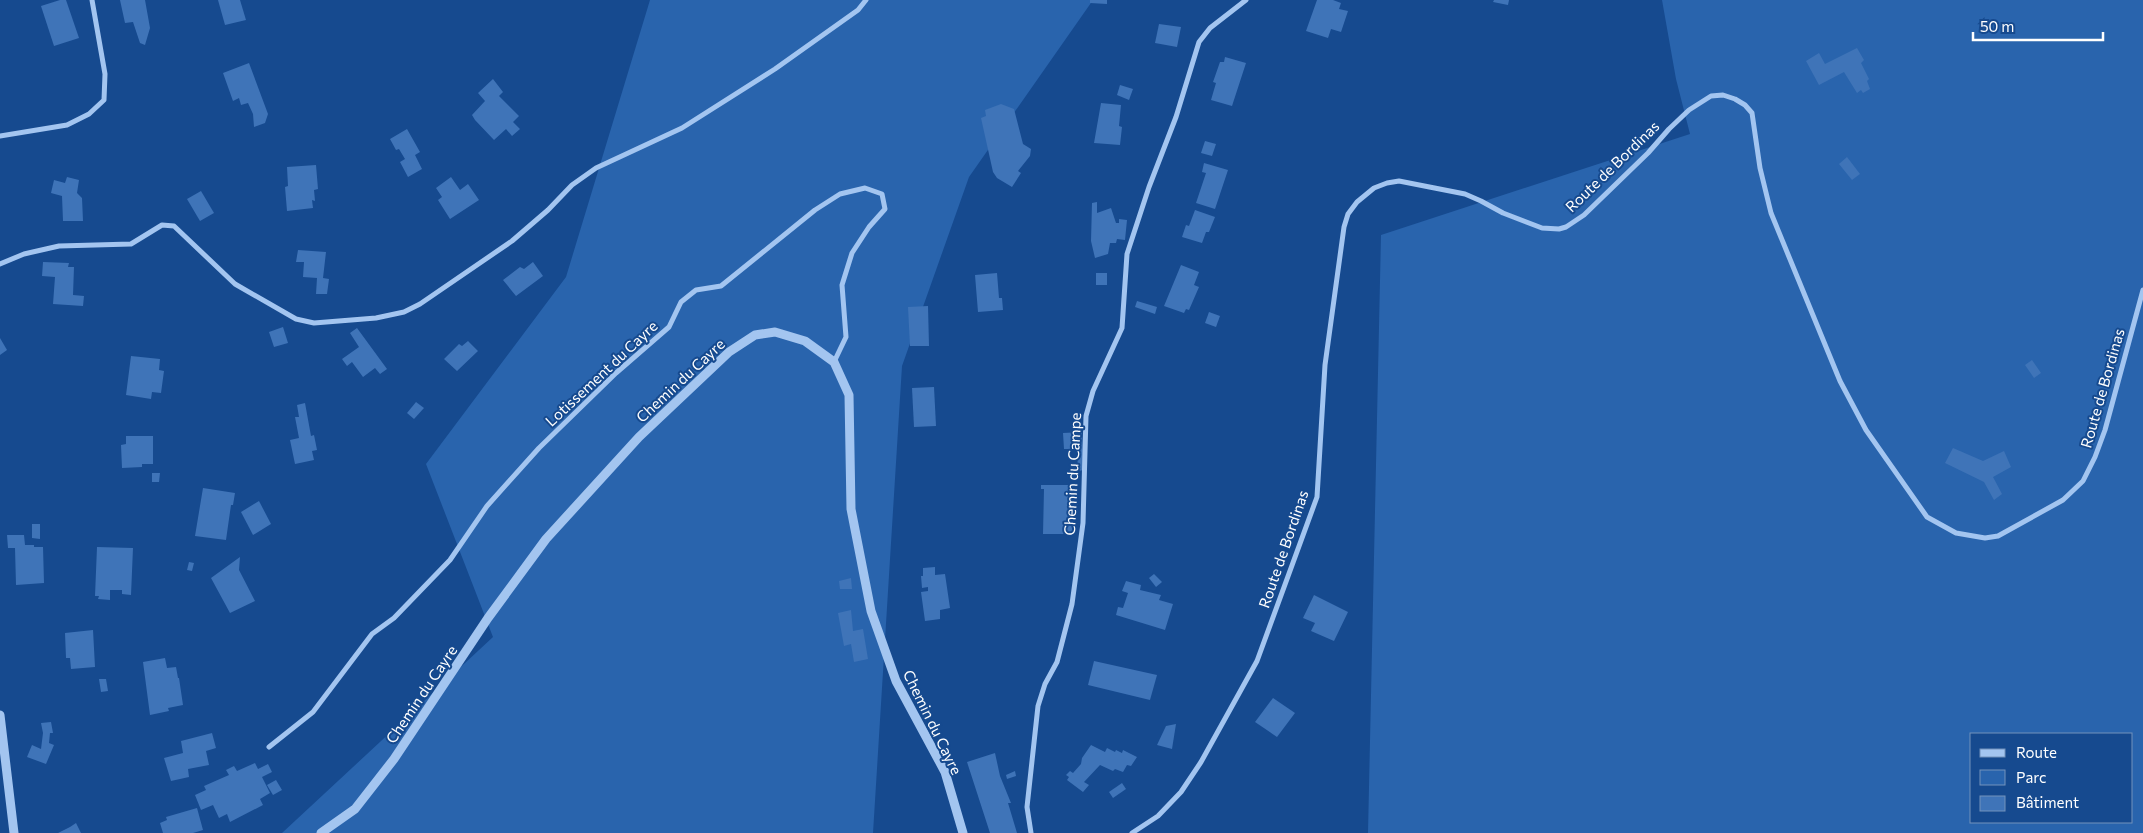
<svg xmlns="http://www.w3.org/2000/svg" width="2143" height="833" viewBox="0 0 2143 833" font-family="Commissioner,sans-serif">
	<rect width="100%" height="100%" fill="#164a8f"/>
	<g fill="#2964ad" fill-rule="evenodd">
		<path d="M650,0H1093L969,177L902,366L873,833H282L493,637L426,464L566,277Z"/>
		<path d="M1662,0H2143V833H1368L1381,235L1690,134L1676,79ZM1972,734H2132V822H1972Z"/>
	</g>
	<g fill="#3f74b8">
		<path d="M60,0H66L79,38L54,46L41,6Z"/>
		<path d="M120,0H145L150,28L145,45L140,43L133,22L125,23Z"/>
		<path d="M218,0H240L246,20L225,25Z"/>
		<path d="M1090,0H1107V4L1090,3Z"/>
		<path d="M1317,0H1333L1341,3L1339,9L1348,11L1341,32L1331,29L1328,38L1306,31Z"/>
		<path d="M1494,0H1509L1508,5L1493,2Z"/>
		<path d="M1159,24L1181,27L1177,47L1155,43Z"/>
		<path d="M1857,48L1864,60L1861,63L1869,79L1867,81L1870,89L1863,93L1861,90L1857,93L1844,72L1819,85L1806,61L1819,53L1825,64Z"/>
		<path d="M1225,57L1246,63L1232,106L1211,100L1216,83L1213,82L1220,62H1224Z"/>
		<path d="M249,63L268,114L265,123L254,127L253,114L248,103L241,105L239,98L233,101L223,73Z"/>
		<path d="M493,79L503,92L499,96L519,116L513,122L520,129L512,136L506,129L494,140L475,120L472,115L485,101L478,93Z"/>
		<path d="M1120,85L1133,89L1129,100L1117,95Z"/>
		<path d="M1101,103L1121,105L1119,126L1122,127L1120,145L1094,143Z"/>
		<path d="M1001,104L1014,109L1023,144L1031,149L1030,156L1018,171L1021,173L1012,187L997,178L993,172L981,118L986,116L985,110Z"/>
		<path d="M407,129L420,152L415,155L422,169L408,177L400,162L405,159L399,149L396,150L390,139Z"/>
		<path d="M1205,141L1216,144L1212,156L1201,153Z"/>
		<path d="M1847,157L1860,174L1852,180L1839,164Z"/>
		<path d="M1204,163L1228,170L1215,209L1196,203L1206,173L1202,172Z"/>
		<path d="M316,165L318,189L314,190L315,201L312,200L313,208L287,211L285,187L288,186L287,167Z"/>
		<path d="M67,177L79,180L77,193L82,198L83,221H63L62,196L51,193L54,180L65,183Z"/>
		<path d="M451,177L460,190L468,184L479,200L450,219L438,200L442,197L436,188Z"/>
		<path d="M201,191L214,213L200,221L187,199Z"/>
		<path d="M1097,202V213L1111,208L1116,223H1119V219L1127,220L1125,240L1117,239L1116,243H1110L1108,254L1095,258L1091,241L1092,203Z"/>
		<path d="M1195,210L1215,217L1209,232H1206L1202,243L1182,237L1186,225L1189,226Z"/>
		<path d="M298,250L326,252L323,278L329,279L327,294H316L317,278L303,277L304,262H296Z"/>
		<path d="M43,262L69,263L68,267H74L73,295L84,296L83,306L53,304L55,277L42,276Z"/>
		<path d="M533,262L543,276L516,296L503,280L520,267L524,269Z"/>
		<path d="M1181,265L1199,272L1194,285L1199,287L1189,310L1186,309L1184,313L1164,306Z"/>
		<path d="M997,273L999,298H1002L1003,310L978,312L975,275Z"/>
		<rect x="1096" y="273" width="11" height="12"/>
		<path d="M1137,301L1157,307L1155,314L1135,307Z"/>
		<path d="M928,306L929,346H910L908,307Z"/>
		<path d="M1209,312L1220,316L1216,327L1205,323Z"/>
		<path d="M283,327L288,343L274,347L269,332Z"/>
		<path d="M357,328L387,369L380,374L375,368L363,377L352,362L347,366L342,359L359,347L350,333Z"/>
		<path d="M0,338L7,350L0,355Z"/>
		<path d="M468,341L478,351L457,371L444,359L459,344L462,346Z"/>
		<path d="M131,356L160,359L159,370L164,371L161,393L152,392L151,399L126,395Z"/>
		<path d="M2032,360L2041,373L2034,378L2025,365Z"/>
		<path d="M934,387L936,426L914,427L912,388Z"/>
		<path d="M416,402L424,408L414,419L407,413Z"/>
		<path d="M305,403L311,436L314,435L317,450L312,451L314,460L295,464L290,440L299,438L295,417H299L297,405Z"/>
		<path d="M1082,432L1084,470L1078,471L1077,449H1064L1063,433Z"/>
		<path d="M126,436H153V464H142V467L122,468L121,445L126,444Z"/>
		<path d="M1953,448L1983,461L2004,451L2011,467L1993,477L2002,494L1994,500L1984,482L1945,463Z"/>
		<path d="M152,473H160L159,482H152Z"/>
		<path d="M1041,485H1068L1069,490H1077L1078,514H1073L1072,534H1043L1044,489H1041Z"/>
		<path d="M203,488L235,493L233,505H231L226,540L195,536Z"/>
		<path d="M259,501L271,524L253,535L241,512Z"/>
		<path d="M32,524H40V539L32,538Z"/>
		<path d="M7,535H24L25,545H34V547H43L44,583L16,585L15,548H8Z"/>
		<path d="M97,547L133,548L131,595L122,594V590H110V600L98,599L99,596H95Z"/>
		<path d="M240,557L239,570L255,601L230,613L211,578Z"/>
		<path d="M189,562L194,563L192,571L187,570Z"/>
		<path d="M935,567V575L945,574L950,608L940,610V619L925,621L921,592L928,591V587L922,588L921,576H923V568Z"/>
		<path d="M1154,574L1162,582L1156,587L1149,578Z"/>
		<path d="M851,578L852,589H840L839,581Z"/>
		<path d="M1126,581L1141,585L1140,590L1161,595L1159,600L1173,604L1165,630L1116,615L1118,607L1123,608L1128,593L1122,591Z"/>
		<path d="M1314,595L1348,612L1334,641L1311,631L1315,623L1303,618Z"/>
		<path d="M851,610L853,631L863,629L868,659L854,662L851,644L844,646L838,613Z"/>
		<path d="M93,630L95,667L71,669L70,658H66L65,633Z"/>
		<path d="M165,658L167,668L176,667L178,678H179L183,705L168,708L169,711L150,715L143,662Z"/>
		<path d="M1094,661L1157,675L1150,700L1088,685Z"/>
		<path d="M99,679H106L108,691L101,692Z"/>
		<path d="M1273,698L1295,713L1277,737L1255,722Z"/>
		<path d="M51,722L53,733H50L49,743L54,745L46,764L27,757L32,745L41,749L43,733L41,723Z"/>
		<path d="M1176,724L1172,749L1157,745L1166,726Z"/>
		<path d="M212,733L216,748L206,751L209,765L188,769L189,777L171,781L164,758L183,753L181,741Z"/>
		<path d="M1091,745L1105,752L1107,748L1115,752L1116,750L1122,753L1123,750L1137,757L1131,766L1127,765L1123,772L1115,769L1113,771L1100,765L1084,782L1089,785L1083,792L1067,780L1069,777L1066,775L1070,771L1073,773L1081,764L1082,758Z"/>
		<path d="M995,753L1000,776L1011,803H1008L1017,833H990L967,762Z"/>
		<path d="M255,763L258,769L268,764L272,772L262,777L270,793L260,799L263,805L230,822L227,814L219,818L213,805L201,810L195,795L206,790L204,786L229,775L226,770L234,766L237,771Z"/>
		<path d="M1015,771L1016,776L1007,779L1006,775Z"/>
		<path d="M276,780L282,790L273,795L267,785Z"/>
		<path d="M1122,783L1126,789L1113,798L1109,792Z"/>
		<path d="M197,808L203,830L193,833H163L160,823L167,820L166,817Z"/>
		<path d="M76,823L81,833H58L70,827Z"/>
	</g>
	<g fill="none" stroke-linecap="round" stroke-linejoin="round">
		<g stroke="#a3c5f0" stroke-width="5">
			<path d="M0,136L67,125L89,114L104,100L105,74L92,0"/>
			<path d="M0,264L24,254L59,246L131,244L162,225L174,226L235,284L296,319L314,323L376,318L404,312L420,304L512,241L548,210L572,185L596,168L682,128L775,69L858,10L866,0"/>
			<path d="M269,747L313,712L372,634L394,618L450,560L487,506L539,448L616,373L669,327L681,302L696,290L721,286L815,210L840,194L865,188L882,194L885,209L869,227L852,253L842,285L846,337L834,362"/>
			<path d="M1031,833L1027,807L1038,706L1045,684L1057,662L1072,604L1083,523L1086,416L1093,391L1122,328L1127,254L1149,187L1176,117L1199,42L1210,28L1246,0"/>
			<path d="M1132,833L1158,816L1181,792L1201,762L1257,661L1317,497L1325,365L1344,227L1348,214L1357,202L1374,188L1387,183L1399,181L1465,194L1481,201L1503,213L1542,228L1559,229L1566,227L1584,215L1648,153L1669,129L1689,110L1711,96L1723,95L1735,99L1745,105L1752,113L1760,168L1771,213L1840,381L1866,430L1927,517L1956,533L1985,538L1998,536L2063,500L2083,481L2095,457L2105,430L2143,290"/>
		</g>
		<g stroke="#a3c5f0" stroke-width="9">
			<path d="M0,715L14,833"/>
			<path d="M321,833L355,809L394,759L488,618L546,539L639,437L729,352L755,335L775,332L805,341L834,362L849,395L851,509L871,611L896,681L945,772L963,833"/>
		</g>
	</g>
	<g text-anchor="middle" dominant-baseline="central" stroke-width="4" stroke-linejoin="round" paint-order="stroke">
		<g font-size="15" fill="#fff" stroke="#164a8f">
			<text transform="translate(1612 166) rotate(-44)">Route de Bordinas</text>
			<text transform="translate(601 373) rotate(-43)">Lotissement du Cayre</text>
			<text transform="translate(680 380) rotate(-43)">Chemin du Cayre</text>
			<text transform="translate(2102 388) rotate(-74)">Route de Bordinas</text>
			<text transform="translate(1072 474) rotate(-87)">Chemin du Campe</text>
			<text transform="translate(1283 549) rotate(-71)">Route de Bordinas</text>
			<text transform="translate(421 694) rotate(-56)">Chemin du Cayre</text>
			<text transform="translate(933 722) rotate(64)">Chemin du Cayre</text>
		</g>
	</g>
	<rect x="1970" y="733" width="162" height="90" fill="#164a8f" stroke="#7392bc"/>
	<rect x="1980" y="749" width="25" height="8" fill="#a3c5f0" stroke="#7392bc"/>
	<text x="2016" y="758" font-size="15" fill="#ffffff">Route</text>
	<rect x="1980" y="770" width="25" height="15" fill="#2964ad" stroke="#7392bc"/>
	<text x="2016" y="783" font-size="15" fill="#ffffff">Parc</text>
	<rect x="1980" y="796" width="25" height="15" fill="#3f74b8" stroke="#7392bc"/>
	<text x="2016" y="808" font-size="15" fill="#ffffff">Bâtiment</text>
	<path d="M1973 32v8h130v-8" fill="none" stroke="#ffffff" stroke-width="2.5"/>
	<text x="1980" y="32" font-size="15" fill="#ffffff" stroke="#164a8f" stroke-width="4" paint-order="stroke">50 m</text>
</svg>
